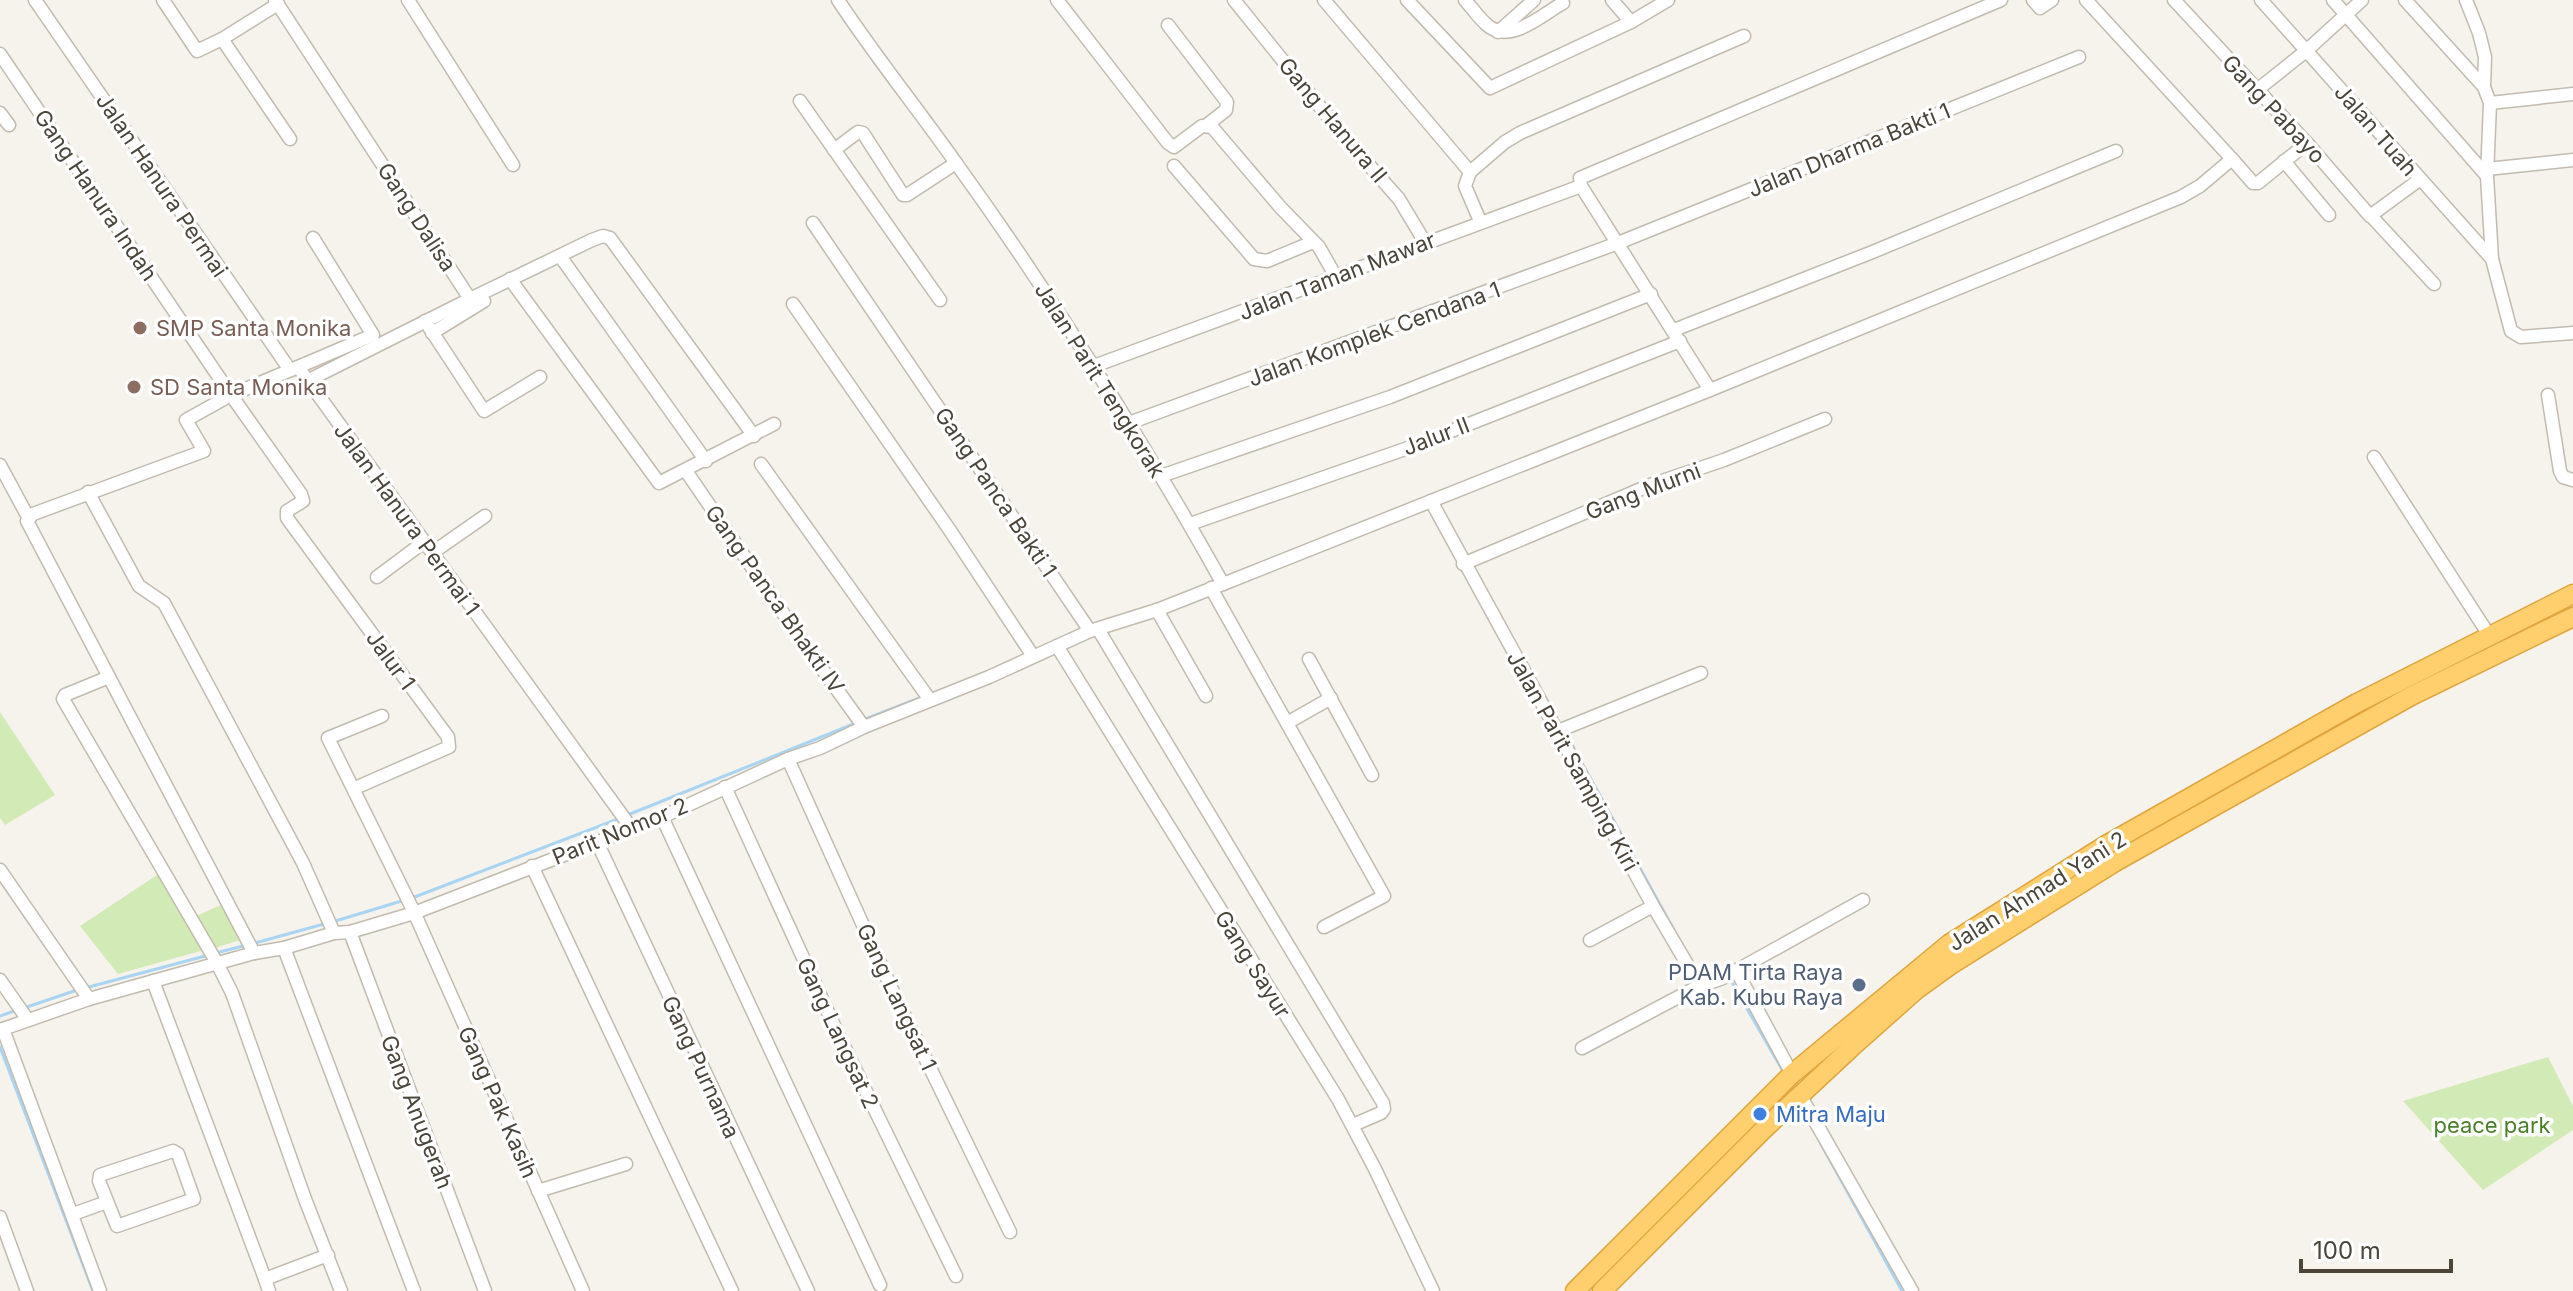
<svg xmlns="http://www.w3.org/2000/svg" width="2573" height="1291" viewBox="0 0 2573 1291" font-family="Inter,sans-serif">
	<rect width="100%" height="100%" fill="#f6f3ec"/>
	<g fill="#d2eab5">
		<path d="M0,712L55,795L5,825L0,818Z"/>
		<path d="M160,873L204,950L118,974L80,926Z"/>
		<path d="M223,904L240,940L215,948L194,917Z"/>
		<path d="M2548,1057L2573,1106V1130L2483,1190L2403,1101Z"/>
	</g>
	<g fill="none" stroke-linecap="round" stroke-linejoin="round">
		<g stroke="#a9d4f2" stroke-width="3">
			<path d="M863,720L922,697"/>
			<path d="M1566,734L1674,930"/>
			<path d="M625,816L856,723"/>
			<path d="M412,898L618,819"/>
			<path d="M332,922L405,900"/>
			<path d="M255,943L324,924"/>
			<path d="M216,953L247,945"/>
			<path d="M1730,979L1784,1073"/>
			<path d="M85,988L209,955"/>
			<path d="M24,1008L77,990"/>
			<path d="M0,1016L17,1010"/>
			<path d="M0,1047L93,1291"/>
			<path d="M1821,1144L1902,1291"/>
		</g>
		<defs>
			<g id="minor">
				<path d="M35,0L290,370"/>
				<path d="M163,0L197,51L222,39L278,4"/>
				<path d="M275,0L470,299L592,240L603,236L610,238L754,436"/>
				<path d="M408,0L513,165"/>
				<path d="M838,0C875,56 917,108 956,163C1053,298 1142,439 1223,584L1710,390L1581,186L1580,178L2001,0"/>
				<path d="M1057,0L1168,143L1174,147L1202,126L1212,127L1281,208L1319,247L1336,277"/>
				<path d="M1234,0L1346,139L1399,199L1426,244"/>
				<path d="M1324,0L1470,172L1505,142L1520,133L1744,36"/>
				<path d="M1407,0L1490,88L1631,22L1668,0"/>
				<path d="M1465,0C1472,8 1479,18 1487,25C1510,45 1541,15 1563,3"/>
				<path d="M1612,0L1631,22"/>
				<path d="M2033,0L2040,8L2052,0"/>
				<path d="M2086,0L2232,159"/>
				<path d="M2174,0L2307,143L2370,216L2419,180"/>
				<path d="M2261,0L2492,259"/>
				<path d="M2333,0L2487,176"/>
				<path d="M2405,0L2484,87"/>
				<path d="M2466,0L2479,33L2485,57L2484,87L2490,103L2487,176L2492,259L2511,331L2521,337L2573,333"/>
				<path d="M1168,25L1227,102L1226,110L1207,125"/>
				<path d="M1498,32L1534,0"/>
				<path d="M222,39L290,139"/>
				<path d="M0,54L231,395L301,494L303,501L287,511V518L448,737L449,747L355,788"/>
				<path d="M2257,90L2306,51L2362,0"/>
				<path d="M800,101L940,300"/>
				<path d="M2490,103L2573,94"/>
				<path d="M0,113L9,125"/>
				<path d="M834,150L858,132L863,133L903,195H907L956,163"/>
				<path d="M2284,161L2329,215"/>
				<path d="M1174,166L1254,259L1267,261L1313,242"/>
				<path d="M2487,169L2573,160"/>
				<path d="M1470,172L1465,186L1480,221"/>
				<path d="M2372,217L2434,284"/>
				<path d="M813,223L1090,631"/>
				<path d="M313,238L373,335L298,367L632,829"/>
				<path d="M560,256L706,461"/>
				<path d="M510,279L659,483L774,424"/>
				<path d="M793,304L949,529L1033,656"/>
				<path d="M425,321L484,411L540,377"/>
				<path d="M1674,330L1870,253L2116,151"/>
				<path d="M432,333L484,301"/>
				<path d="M1094,366L1581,186"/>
				<path d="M307,381L470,299"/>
				<path d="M1710,390L2181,197L2200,186L2232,159L2253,183H2258L2307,143"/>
				<path d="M2548,395L2560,471L2563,477L2573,480"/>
				<path d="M1129,423L1618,243L2079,57"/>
				<path d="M2374,457L2489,635"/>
				<path d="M761,464L930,700"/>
				<path d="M0,465L28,517"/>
				<path d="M686,471L809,651L864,727"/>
				<path d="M1161,476L1390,397L1651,294"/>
				<path d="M88,492L139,586L164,603L303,863L334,933"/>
				<path d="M1431,501L1653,906L1697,981L1706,984L1723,978L1863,900"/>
				<path d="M1190,524L1408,448L1680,341"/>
				<path d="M432,553L485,516"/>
				<path d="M1463,564L1653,484L1724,460L1825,419"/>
				<path d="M377,577L424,542"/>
				<path d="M1211,588L1384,896L1324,927"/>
				<path d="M1157,610L1206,696"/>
				<path d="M1098,629L1383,1103L1384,1109L1381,1113L1353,1125"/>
				<path d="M1057,646L1338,1099L1375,1169L1433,1291"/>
				<path d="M1309,659L1372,775"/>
				<path d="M109,677L65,695L63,699L217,963L232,993L305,1199L341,1291"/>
				<path d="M382,716L328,738L414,912L583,1291"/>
				<path d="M1287,723L1331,698"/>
				<path d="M1558,731L1701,673"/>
				<path d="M788,759L895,996L1010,1232"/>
				<path d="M725,787L838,1034L956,1276"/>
				<path d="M662,817L880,1285"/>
				<path d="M597,842L808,1291"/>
				<path d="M532,866L732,1291"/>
				<path d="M0,870L89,999"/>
				<path d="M350,932L485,1291"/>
				<path d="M1590,940L1653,906"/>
				<path d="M284,948L414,1291"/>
				<path d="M254,953L27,521L33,514L204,451L186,420L231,395L298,367"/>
				<path d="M1736,970L1792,1074"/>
				<path d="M0,980L28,1020"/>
				<path d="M153,981L265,1279"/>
				<path d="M3,1029L100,1291"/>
				<path d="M0,1030L89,999L254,953L284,948L334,933L350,932L414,913L662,817L788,759L820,748L864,727L989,677L1090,631L1157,610L1223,584"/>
				<path d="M1582,1048L1703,984"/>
				<path d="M1800,1095L1912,1291"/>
				<path d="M173,1151L178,1154L194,1199L117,1226L99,1181L100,1175Z"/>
				<path d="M538,1191L626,1164"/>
				<path d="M73,1214L107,1202"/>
				<path d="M0,1217L27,1291"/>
				<path d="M269,1291L265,1279L328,1255"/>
			</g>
			<g id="highway">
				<path d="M1575,1291L1792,1074L1949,944L2106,845L2357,703L2573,594"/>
				<path d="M1602,1291L1763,1130L1853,1046L1916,990L1952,964L2115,862L2411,696L2573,617"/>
			</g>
		</defs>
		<use href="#minor" stroke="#c2bbae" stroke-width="15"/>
		<use href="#highway" stroke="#e0a43c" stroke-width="21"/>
		<use href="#minor" stroke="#fff" stroke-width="12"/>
		<use href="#highway" stroke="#ffcf6e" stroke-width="18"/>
	</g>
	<g fill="#8d6e63" stroke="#fff" stroke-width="3">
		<circle cx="140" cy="328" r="8"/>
		<circle cx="134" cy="387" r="8"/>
	</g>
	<circle fill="#5c6f8a" stroke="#fff" stroke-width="3" cx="1859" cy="985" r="8"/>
	<circle fill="#3f7fe0" stroke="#fff" stroke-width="3" cx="1760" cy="1114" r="8"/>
	<g text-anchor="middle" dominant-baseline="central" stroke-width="7" stroke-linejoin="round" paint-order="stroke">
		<g font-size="22" fill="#4b4439" stroke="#fff">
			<text transform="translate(2274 109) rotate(47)">Gang Pabayo</text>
			<text transform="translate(1333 120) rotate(50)">Gang Hanura II</text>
			<text transform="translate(2376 130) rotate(49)">Jalan Tuah</text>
			<text transform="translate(1849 150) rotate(-22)">Jalan Dharma Bakti 1</text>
			<text transform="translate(162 185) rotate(56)">Jalan Hanura Permai</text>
			<text transform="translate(96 195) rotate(56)">Gang Hanura Indah</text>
			<text transform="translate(417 217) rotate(57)">Gang Dalisa</text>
			<text transform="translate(1337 276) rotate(-21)">Jalan Taman Mawar</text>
			<text transform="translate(1374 334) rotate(-20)">Jalan Komplek Cendana 1</text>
			<text transform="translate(1100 380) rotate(58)">Jalan Parit Tengkorak</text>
			<text transform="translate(1436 436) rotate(-21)">Jalur II</text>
			<text transform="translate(1643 491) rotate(-21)">Gang Murni</text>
			<text transform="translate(996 492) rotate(56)">Gang Panca Bakti 1</text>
			<text transform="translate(407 519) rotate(54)">Jalan Hanura Permai 1</text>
			<text transform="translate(775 599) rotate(55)">Gang Panca Bhakti IV</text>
			<text transform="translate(391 660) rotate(54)">Jalur 1</text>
			<text transform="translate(1573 761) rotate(61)">Jalan Parit Samping Kiri</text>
			<text transform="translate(620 831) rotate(-22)">Parit Nomor 2</text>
			<text transform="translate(2037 891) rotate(-32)">Jalan Ahmad Yani 2</text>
			<text transform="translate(1253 964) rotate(58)">Gang Sayur</text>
			<text transform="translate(897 997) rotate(65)">Gang Langsat 1</text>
			<text transform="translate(838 1033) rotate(65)">Gang Langsat 2</text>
			<text transform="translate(701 1067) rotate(65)">Gang Purnama</text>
			<text transform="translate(498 1102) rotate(66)">Gang Pak Kasih</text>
			<text transform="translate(417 1112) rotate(69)">Gang Anugerah</text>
		</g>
		<g font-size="22" fill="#785e54" stroke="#fff" text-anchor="start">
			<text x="156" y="328">SMP Santa Monika</text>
			<text x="150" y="387">SD Santa Monika</text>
		</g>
		<g font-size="22" fill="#4e5e75" stroke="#fff" text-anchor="end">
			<text x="1843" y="972">PDAM Tirta Raya<tspan x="1843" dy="25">Kab. Kubu Raya</tspan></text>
		</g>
		<g font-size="22" fill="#366cbe" stroke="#fff" text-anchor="start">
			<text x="1776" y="1114">Mitra Maju</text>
		</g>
		<g font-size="22" fill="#4a7f2a" stroke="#fff">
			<text x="2492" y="1125">peace park</text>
		</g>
	</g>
	<path d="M2301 1259v12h150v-12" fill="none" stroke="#4b4439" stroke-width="4"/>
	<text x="2313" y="1259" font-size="24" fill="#4b4439" stroke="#ffffff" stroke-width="6" paint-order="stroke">100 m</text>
</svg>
